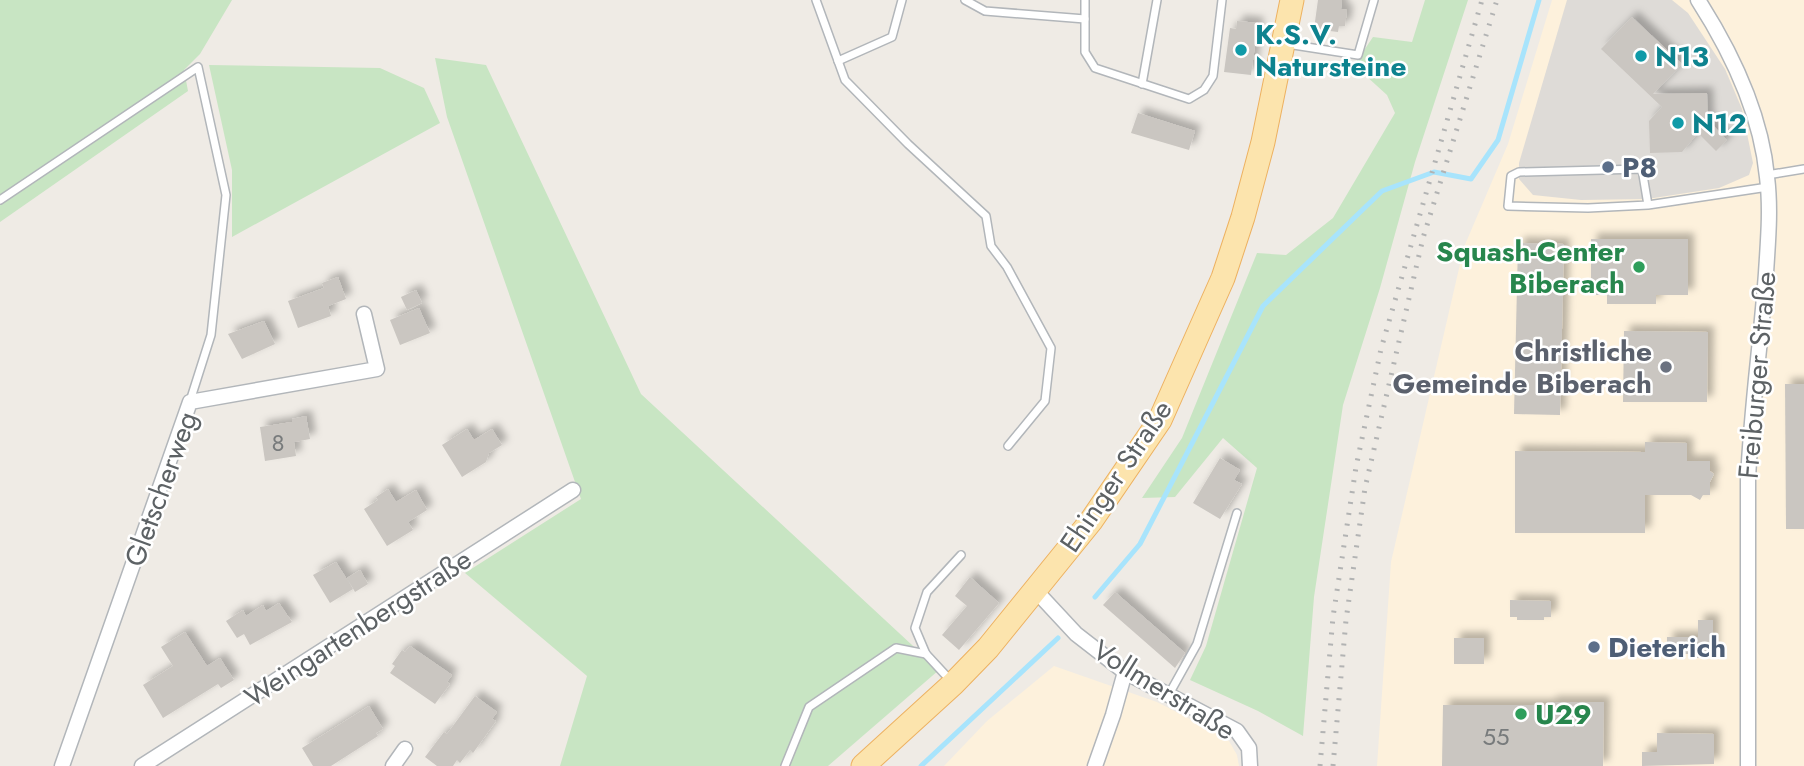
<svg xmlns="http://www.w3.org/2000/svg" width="1804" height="766" viewBox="0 0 1804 766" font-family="Jost,sans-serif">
	<defs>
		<filter id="shadow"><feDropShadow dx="6" dy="-6" stdDeviation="3.5" flood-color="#0004"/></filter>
	</defs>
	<rect width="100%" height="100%" fill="#efebe5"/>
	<g fill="#fdf1dc">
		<path d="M1552,0H1804V766H1377L1391,562L1464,247L1508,144Z"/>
		<path d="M1054,666L1157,702L1219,734L1229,741L1237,755L1239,766H944L987,721Z"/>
	</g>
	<path fill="#dedbd7" d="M1567,0H1672L1688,13L1725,69L1742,109L1753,163L1749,175L1719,188L1647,199L1581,200L1533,195L1519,179V163Z"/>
	<g fill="#c8e5c3">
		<path d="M0,0H232L200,54L184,70L188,91L0,222Z"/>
		<path d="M1425,0H1468L1415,162L1380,288L1343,405L1314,597L1303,736L1258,711L1190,680L1206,646L1257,468L1223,438L1175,497L1142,498L1182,438L1257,253L1286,255L1333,218L1395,113L1387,95L1354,65L1373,37L1412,42Z"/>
		<path d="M435,58L486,65L641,394L939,670L828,766H560L587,676L465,573L581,499L447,117Z"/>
		<path d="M209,65L380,68L424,88L440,123L232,237V170Z"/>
	</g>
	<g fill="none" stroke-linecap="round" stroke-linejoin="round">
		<g stroke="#a8e4fc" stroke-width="5">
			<path d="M1095,597L1140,544L1263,306L1382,191L1434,172L1471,179L1498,140L1539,0"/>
			<path d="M921,766L1058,638"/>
		</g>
	</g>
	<g fill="#cac6c1" filter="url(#shadow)">
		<path d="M1318,0H1342L1341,9L1347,10L1345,26H1339L1338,32L1314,29Z"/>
		<path d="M1632,17L1682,64L1653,94L1707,93L1708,120L1727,140L1716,151L1698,133L1682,152L1650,153L1649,121L1662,107L1601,49Z"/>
		<path d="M1237,21L1258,23L1251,75L1224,72L1230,28L1236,29Z"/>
		<path d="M1138,113L1195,131L1189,150L1131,133Z"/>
		<path d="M1591,239H1688V295H1656V304H1607V295H1591Z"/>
		<path d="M1518,243L1564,244L1560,415L1514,414Z"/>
		<path d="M338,277L346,299L328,306L331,316L298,328L288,301L324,288L322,283Z"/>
		<path d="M416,290L422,303L407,310L401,297Z"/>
		<path d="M419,308L430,333L400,345L390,320Z"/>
		<path d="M264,321L275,344L242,359L228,334Z"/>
		<path d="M1624,331L1708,332L1707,402H1623Z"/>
		<path d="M1785,384H1804V529H1786Z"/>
		<path d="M306,416L310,439L294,442L296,456L265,461L260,427L292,422V419Z"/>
		<path d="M467,429L474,440L492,429L502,445L489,453L486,462L462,477L442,445Z"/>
		<path d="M1645,442L1687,443V461H1710V471L1714,474L1710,482V495H1703L1700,500L1691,495H1645V533H1515V451L1645,452Z"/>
		<path d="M1220,458L1240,470L1234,480L1242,484L1220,519L1193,503Z"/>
		<path d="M388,489L396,502L416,490L427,510L408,522L413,530L387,546L364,509L378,500L376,497Z"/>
		<path d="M336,562L353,589L330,603L313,575Z"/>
		<path d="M360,570L368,584L355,592L347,578Z"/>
		<path d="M970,577L999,603L959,650L942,635L967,606L955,596Z"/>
		<path d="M1115,592L1185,653L1175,668L1103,605Z"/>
		<path d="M1510,600L1551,601V617H1544V620H1517V617H1510Z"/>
		<path d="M279,603L292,622L250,645L244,634L237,638L226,621L243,610L246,616L263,605L266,611Z"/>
		<path d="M1698,620H1713V658H1697V654H1667V637H1698Z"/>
		<path d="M185,632L207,666L220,658L234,680L221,688L218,684L163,718L143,685L173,666L161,647Z"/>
		<rect x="1454" y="638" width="30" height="26"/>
		<path d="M410,646L452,675L447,682L450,684L435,704L390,673L395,666L392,664L402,650L405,652Z"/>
		<path d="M475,696L497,712L492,719L496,721L473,753L470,750L460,763L457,760L453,766H437L425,757L444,732L447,734Z"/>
		<path d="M1550,702H1604L1603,766H1442L1443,705H1550Z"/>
		<path d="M369,706L383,729L376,733L378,736L331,766H313L302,748Z"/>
		<path d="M1657,733L1714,734V764L1642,766V752H1657Z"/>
	</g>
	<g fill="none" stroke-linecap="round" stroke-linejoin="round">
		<defs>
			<g id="lane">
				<path d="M816,0L845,80L908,144L986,216L991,246L1007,267L1051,348L1045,401L1008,446"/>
				<path d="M965,0L985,11L1085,19"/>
				<path d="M1085,0V52L1095,68L1189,99L1204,90L1213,76L1222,0"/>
				<path d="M1287,44L1358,55L1374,0"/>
				<path d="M838,61L892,37L902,0"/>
				<path d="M1142,84L1157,0"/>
				<path d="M1767,175L1804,169"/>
				<path d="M0,200L198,67L226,195L211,335L190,401"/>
				<path d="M1648,205L1642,169L1519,172L1511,176L1508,206L1588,208L1648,205L1768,187"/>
				<path d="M951,681L926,654L915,628L927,592L961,555"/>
				<path d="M1168,696L1197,644L1237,513"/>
				<path d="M785,766L809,707L896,648L926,654"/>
			</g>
			<g id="street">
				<path d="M1698,0C1732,53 1761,113 1767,177C1771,209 1768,241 1766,273C1761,342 1751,411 1748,480V766"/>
				<path d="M1036,591L1076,634L1125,672L1237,731L1249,748L1250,766"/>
				<path d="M62,766L190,402L377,369L364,314"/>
				<path d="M142,766L573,490"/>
				<path d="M393,766L405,749"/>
				<path d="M1095,766L1113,715L1125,672"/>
			</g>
			<path id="primary" d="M863,766L953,684L988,648L1091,521L1160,420L1223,278L1243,217L1263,142L1292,0"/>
		</defs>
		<use href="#lane" stroke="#b2b6ba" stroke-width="10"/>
		<use href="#street" stroke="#b2b6ba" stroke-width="17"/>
		<use href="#primary" stroke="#edb160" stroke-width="25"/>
		<use href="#lane" stroke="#fff" stroke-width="7"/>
		<use href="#street" stroke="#fff" stroke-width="14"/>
		<use href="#primary" stroke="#fce4ad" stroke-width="23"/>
		<g stroke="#b2b3b3" stroke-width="5" stroke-dasharray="2 9" stroke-linecap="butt">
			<path d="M1320,766L1333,617L1356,467L1381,349L1482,0"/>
			<path d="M1333,766L1346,620L1365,488L1423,238L1497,0"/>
		</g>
	</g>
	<g fill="#0f9aa8" stroke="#fff" stroke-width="2.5">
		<circle cx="1241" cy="50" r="7"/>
		<circle cx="1641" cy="56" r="7"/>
		<circle cx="1678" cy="123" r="7"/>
	</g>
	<g fill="#5c6f8a" stroke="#fff" stroke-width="2.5">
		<circle cx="1608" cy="167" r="7"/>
		<circle cx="1594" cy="647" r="7"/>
	</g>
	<g fill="#2e9e5b" stroke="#fff" stroke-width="2.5">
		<circle cx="1639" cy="267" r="7"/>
		<circle cx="1521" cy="714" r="7"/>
	</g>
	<circle fill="#6b7280" stroke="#fff" stroke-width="2.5" cx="1666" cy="367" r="7"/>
	<g text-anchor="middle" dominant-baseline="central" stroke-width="5" stroke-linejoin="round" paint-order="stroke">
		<g font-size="24" fill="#787b7c">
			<text x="278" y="442">8</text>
			<text x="1496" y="736">55</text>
		</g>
		<g font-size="28" font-weight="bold" fill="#0d838f" stroke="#fff" text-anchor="start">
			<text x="1255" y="34">K.S.V.<tspan x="1255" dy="32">Natursteine</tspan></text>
			<text x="1655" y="56">N13</text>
			<text x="1692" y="123">N12</text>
		</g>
		<g font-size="28" font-weight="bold" fill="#4e5e75" stroke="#fff" text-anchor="start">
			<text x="1622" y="167">P8</text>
			<text x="1608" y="647">Dieterich</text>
		</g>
		<g font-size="28" font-weight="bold" fill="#27864d" stroke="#fff" text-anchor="end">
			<text x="1625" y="251">Squash-Center<tspan x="1625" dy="32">Biberach</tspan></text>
			<text x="1535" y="714" text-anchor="start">U29</text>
		</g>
		<g font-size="28" font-weight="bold" fill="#5b616d" stroke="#fff" text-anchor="end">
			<text x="1652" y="351">Christliche<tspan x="1652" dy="32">Gemeinde Biberach</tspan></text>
		</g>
		<g font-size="28" fill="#5d6265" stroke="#fff">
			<text transform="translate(1757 375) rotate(-85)">Freiburger Straße</text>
			<text transform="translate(1116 476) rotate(-56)">Ehinger Straße</text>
			<text transform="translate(161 489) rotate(-70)">Gletscherweg</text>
			<text transform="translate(358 628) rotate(-33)">Weingartenbergstraße</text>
			<text transform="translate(1164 690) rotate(32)">Vollmerstraße</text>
		</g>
	</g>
</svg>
